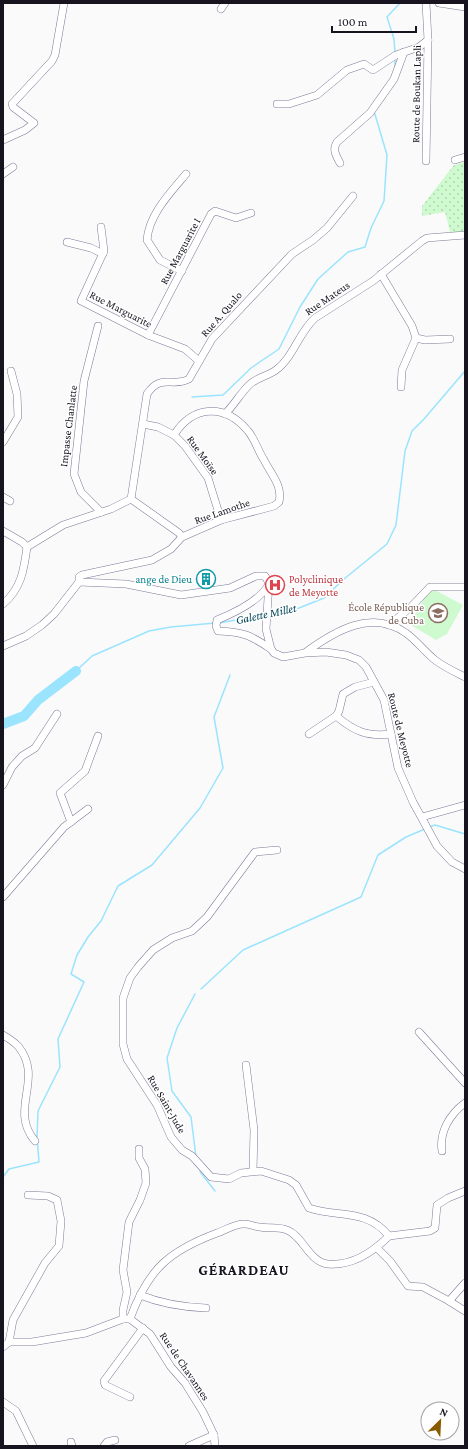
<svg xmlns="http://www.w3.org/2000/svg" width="468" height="1449" viewBox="0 0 468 1449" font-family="'Crimson Pro',serif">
	<defs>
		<pattern id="grass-dots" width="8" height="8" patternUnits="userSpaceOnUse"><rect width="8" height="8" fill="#cff9cf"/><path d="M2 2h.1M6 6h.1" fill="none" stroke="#b1d5b1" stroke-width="1.8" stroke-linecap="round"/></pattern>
	</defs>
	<rect width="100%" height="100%" fill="#fafafa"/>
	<path fill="url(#grass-dots)" d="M465,162V232H450L445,212L422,216V206L454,165Z"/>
	<path fill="#cff9cf" d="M431,588L463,605L447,634L436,640L409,624Z"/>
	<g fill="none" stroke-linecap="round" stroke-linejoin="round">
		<g stroke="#9ae4fe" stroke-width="1.5">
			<path d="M395,53L394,39L387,17L400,3"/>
			<path d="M395,59V67"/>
			<path d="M192,397L223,395L251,368L279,349L300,307L318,279L348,252L365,247L371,228L384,201L387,155L374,111"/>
			<path d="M270,614L294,610L324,598L344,579L387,544L396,525L405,451L412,431L424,419L465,371"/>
			<path d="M219,623L264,615"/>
			<path d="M76,671L92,656L149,631L171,627L215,623"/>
			<path d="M429,827L435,825L465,834"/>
			<path d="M201,989L243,950L361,897L378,855L406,837L425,829"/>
			<path d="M195,994L177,1028L167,1058L172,1091L191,1117L196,1157"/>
			<path d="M199,1168L201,1173L215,1191"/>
			<path d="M3,1177L9,1169L39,1162L37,1137L38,1111L60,1067L58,1039L84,982L71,974L77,955L88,937L101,921L118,886L152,865L200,808L223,768L214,717L230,675"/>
		</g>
		<path stroke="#9ae4fe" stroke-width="10" d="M3,724L24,716L38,700L76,671"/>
		<defs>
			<g id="minor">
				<path d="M426,3L428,40L426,161"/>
				<path d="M439,3L465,7"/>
				<path d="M221,9L225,3"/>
				<path d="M277,104H289L317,95L347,70L364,64L373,70L396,55L419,47L428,40"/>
				<path d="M3,140L25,130L34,123L13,107L12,104L52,61L55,55L64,3"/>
				<path d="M455,160L465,157"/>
				<path d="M340,163C336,155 332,150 337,142L370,113L394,79L404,52"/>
				<path d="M3,174L13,167"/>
				<path d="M101,227L104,251L81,301L148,335L185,349L199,361"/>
				<path d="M67,242L91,248L103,254"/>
				<path d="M182,271L160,260L147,240C149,214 171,192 186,174"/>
				<path d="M381,274L412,326L416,338L402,370L401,387"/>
				<path d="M98,326L84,381L74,474L81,492L101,512"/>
				<path d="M148,335L211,214L215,211L236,218L251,213"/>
				<path d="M416,338L425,340L450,339"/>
				<path d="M225,414C234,405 240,394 249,385C257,377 268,376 276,370C293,358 299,332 315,318L373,281L422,241L427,238L465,235"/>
				<path d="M143,424L158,427L174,435L185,446L208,478L221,520"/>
				<path d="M3,442L18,417L17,394L11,371"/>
				<path d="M3,497L10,501"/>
				<path d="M131,499L147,394C161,373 172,388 189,379L212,339L292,254L313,240L327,228L353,196"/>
				<path d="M131,499L179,533L182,537"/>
				<path d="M3,531L22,542L27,547L63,525L111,509L131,499"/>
				<path d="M79,582L126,584L181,595L230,588L256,576H265L269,583L266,629L271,649L274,653L283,657L305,653L326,652L346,655L359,660L366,667L384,700L398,768L413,802L437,846L452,862L465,869"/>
				<path d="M269,584C260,601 234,613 217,620L216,626L218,631C244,632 250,635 271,649"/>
				<path d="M3,604C21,589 24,570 27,547"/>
				<path d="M389,625L411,607L430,587H465"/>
				<path d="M3,646L26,636L42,625L54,614L79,582V577L82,575L152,560L171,549L182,537L221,520L274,506L279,502C283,486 271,474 264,460C258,451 255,439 248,431C225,403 193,405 174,435"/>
				<path d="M306,652C335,631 371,609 406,633C417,641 425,652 435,660C444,667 455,672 465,677"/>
				<path d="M336,716C354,731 367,737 391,734"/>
				<path d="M309,734L336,716L339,711L343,694L355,687L374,682"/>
				<path d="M3,785L12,767L22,756L35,748L57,714"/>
				<path d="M422,817L465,805"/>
				<path d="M71,822L60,793L85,771L98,736"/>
				<path d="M277,850L255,852L207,917L192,931L172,938L153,950L138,967L130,978L123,998V1044L127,1059L157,1105L171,1137L182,1150L192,1156L211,1177L229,1179L241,1173L261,1171L289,1180L296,1185L309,1208C339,1218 366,1208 389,1236L430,1231L435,1228L437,1205L448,1198L465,1191"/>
				<path d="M3,897L64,827L88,809"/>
				<path d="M419,1032L465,1083"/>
				<path d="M3,1035C8,1038 14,1042 18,1046C45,1079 8,1109 35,1141"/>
				<path d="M246,1065L254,1130L253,1171"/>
				<path d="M442,1151C439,1132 450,1114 465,1103"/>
				<path d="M377,1248L390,1261L408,1286L423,1287L449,1301L465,1283"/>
				<path d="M140,1295C162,1304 182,1307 206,1308"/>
				<path d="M449,1301L465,1311"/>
				<path d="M123,1319V1310L127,1292L123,1270L129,1222L140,1200L146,1183L145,1169L139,1158V1149"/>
				<path d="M130,1319C148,1269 169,1251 217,1233C226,1230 236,1223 245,1224C250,1224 255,1227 260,1227C269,1229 277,1226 287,1230C303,1236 309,1262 328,1264C352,1266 373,1252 389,1236"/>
				<path d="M9,1342L13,1320L45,1263L59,1246L61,1221L57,1200L48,1196L28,1195"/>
				<path d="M3,1347L9,1342H32L86,1333L123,1319H130L150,1334L171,1367L185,1383L203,1412L214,1435L215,1446"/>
				<path d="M130,1397L105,1385L104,1381L143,1328"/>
				<path d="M3,1402L16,1411L33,1446"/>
				<path d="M71,1442L72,1446"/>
				<path d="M104,1446L107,1442L115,1440"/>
				<path d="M189,1446L214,1435"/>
			</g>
		</defs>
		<use href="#minor" stroke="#7e7998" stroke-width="8"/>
		<use href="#minor" stroke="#fff" stroke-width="7"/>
	</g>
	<defs>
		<symbol id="building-ring" viewBox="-11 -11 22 22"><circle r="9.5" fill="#fff" stroke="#0f9aa8" stroke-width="1.5"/><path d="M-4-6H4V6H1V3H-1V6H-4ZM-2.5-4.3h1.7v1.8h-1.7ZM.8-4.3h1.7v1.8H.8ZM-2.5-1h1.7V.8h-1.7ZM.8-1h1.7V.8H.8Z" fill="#0f9aa8"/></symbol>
		<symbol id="hospital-ring" viewBox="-11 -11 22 22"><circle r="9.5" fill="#fff" stroke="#e0444e" stroke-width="1.5"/><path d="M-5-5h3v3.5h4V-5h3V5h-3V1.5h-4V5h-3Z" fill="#e0444e"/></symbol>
		<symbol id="school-ring" viewBox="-11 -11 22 22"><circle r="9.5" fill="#fff" stroke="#8d6e63" stroke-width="1.5"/><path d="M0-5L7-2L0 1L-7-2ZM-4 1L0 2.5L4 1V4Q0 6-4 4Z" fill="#8d6e63"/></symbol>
	</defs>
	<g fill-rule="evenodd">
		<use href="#building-ring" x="195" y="568" width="22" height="22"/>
		<use href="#hospital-ring" x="264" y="574" width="22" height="22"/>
		<use href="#school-ring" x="427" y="602" width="22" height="22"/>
	</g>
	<g text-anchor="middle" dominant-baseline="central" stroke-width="3" stroke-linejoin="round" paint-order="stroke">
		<g font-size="11" fill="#171420" stroke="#fff">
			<text transform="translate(416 94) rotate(-89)">Route de Boukan Lapli</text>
			<text transform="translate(180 251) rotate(-62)">Rue Marguarite I</text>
			<text transform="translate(327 298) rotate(-34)">Rue Mateus</text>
			<text transform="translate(121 309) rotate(27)">Rue Marguarite</text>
			<text transform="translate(221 314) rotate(-49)">Rue A. Qualo</text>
			<text transform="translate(68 426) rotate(-83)">Impasse Chanlatte</text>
			<text transform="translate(203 455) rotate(54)">Rue Moïse</text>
			<text transform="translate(222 511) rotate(-19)">Rue Lamothe</text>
			<text transform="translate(401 730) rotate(76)">Route de Meyotte</text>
			<text transform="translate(167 1104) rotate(60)">Rue Saint-Jude</text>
			<text transform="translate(185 1366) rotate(56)">Rue de Chavannes</text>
		</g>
		<g font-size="11" fill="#0d838f" stroke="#fff" text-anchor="end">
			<text x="192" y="579">ange de Dieu</text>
		</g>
		<g font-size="11" fill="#be3a42" stroke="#fff" text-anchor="start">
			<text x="289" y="579">Polyclinique<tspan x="289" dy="13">de Meyotte</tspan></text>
		</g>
		<g font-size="11" fill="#785e54" stroke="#fff" text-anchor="end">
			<text x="424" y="607">École République<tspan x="424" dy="13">de Cuba</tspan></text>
		</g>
		<g font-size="12" font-style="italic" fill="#014658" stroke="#fff">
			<text transform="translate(266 614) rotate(-12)">Galette Millet</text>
		</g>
		<g font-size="15" font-weight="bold" letter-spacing="1" fill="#171420" stroke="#fff">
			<text x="244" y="1270">GÉRARDEAU</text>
		</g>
	</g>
	<rect width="468" height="1449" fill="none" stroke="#171420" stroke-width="8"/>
	<g transform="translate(440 1421) rotate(24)"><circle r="19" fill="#ffffff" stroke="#a2a1a6"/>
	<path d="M0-3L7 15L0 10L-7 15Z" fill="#895b00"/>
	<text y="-6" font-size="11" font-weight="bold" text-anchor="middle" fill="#171420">N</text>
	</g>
	<path d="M332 26v6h84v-6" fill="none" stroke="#171420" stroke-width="2"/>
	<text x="338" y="26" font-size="12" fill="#171420" stroke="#ffffff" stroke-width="3" paint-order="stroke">100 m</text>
</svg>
